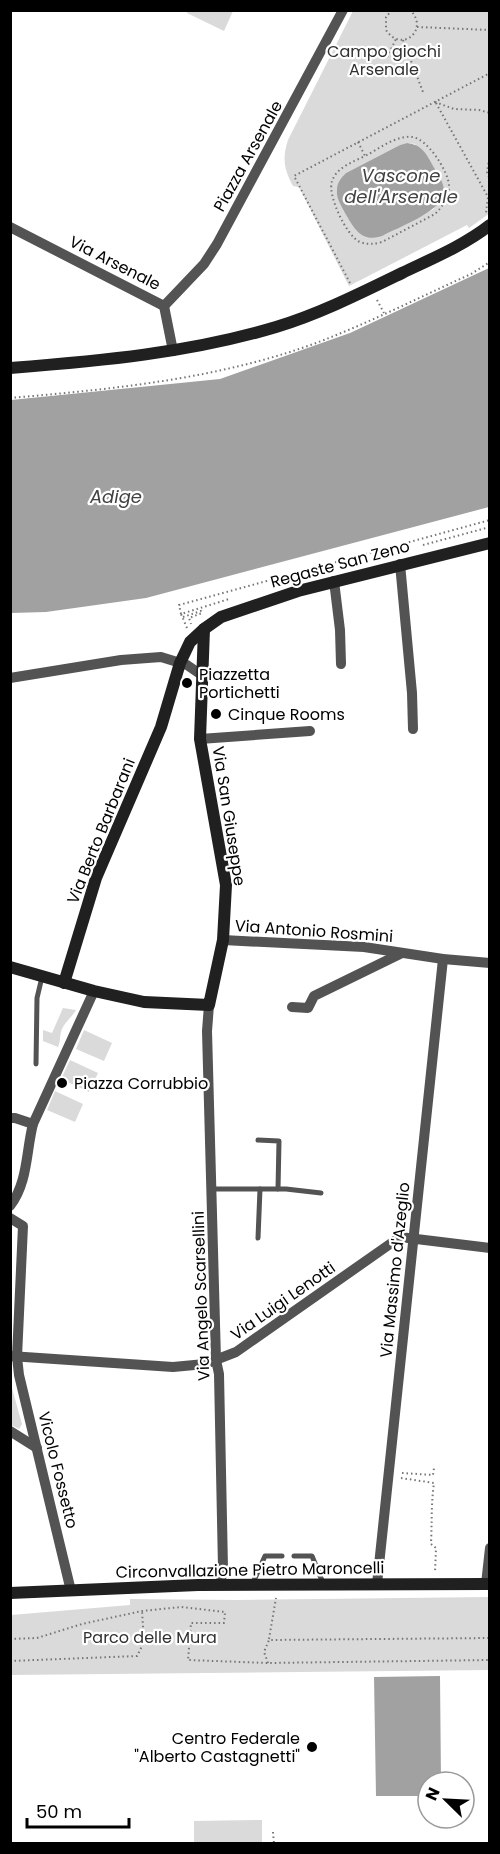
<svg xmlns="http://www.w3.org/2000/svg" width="500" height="1854" viewBox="0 0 500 1854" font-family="Poppins,sans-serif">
	<rect width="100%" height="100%" fill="#fff"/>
	<g fill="#dadada" fill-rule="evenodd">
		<path d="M188,10H233V11L224,31L187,13Z"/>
		<path d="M353,11H489L490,213L469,228L467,225L349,286L299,187L293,186C284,169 282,158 288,140ZM407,143L415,144L434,209L374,238L346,173L400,145Z"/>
		<path d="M63,1008L76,1010C72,1017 67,1020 63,1027C59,1034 61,1041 58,1047L43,1041V1030L52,1033Z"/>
		<path d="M84,1030L112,1043L104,1061L76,1049Z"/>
		<path d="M70,1060L98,1073L89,1092L61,1079Z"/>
		<path d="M55,1091L83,1104L75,1122L47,1110Z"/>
		<path d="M10,1381L22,1424L19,1429L11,1425Z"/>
		<path d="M489,1597V1670L11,1675V1615L130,1605V1599L237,1600Z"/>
		<path d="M262,1820V1843H194V1821Z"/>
	</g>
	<g fill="#a1a1a1">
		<path d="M407,143C422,145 426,153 433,166C437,173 444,182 444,191C443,212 398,227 382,236C361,243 354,228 345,213C341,205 336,198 337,190C337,183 341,178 346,173L400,145Z"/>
		<path d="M489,268V507L146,598L46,612L11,613V400L220,379L350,333Z"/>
		<path d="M440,1676L441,1782H428V1796H376L374,1677Z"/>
	</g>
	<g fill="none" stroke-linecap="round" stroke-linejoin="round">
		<g stroke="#757575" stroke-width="2" stroke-dasharray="1.5 3" stroke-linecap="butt">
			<path d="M392,10L386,17V30C402,54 430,29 410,10"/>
			<path d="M417,27L490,30"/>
			<path d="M403,40L423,92"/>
			<path d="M387,57L396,39"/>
			<path d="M435,102L454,109L479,110L490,113"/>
			<path d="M436,103L488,197L486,213"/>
			<path d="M358,142L365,156C353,162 337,167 332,181C327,194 346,236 360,242C368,245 374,244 382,242L435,214C443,206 449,198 449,186C449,172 427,138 412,137C396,135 379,149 365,156"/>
			<path d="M490,154L487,172L490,180"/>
			<path d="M350,283L294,176L490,73"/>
			<path d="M377,300L384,313"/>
			<path d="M10,398C114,389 218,379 316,343C369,323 420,297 471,274L490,262"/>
			<path d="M423,545L490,527"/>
			<path d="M181,614L179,605L490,520"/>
			<path d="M183,617L201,611L202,613L189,618L191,624"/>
			<path d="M187,628L181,614L229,599"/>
			<path d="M402,1473L433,1475L434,1468"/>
			<path d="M401,1478L434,1483C431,1504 432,1523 431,1544L436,1548L435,1573"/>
			<path d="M10,1639L37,1638L82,1624L142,1611L181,1607L225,1612L224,1623H191L188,1660L268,1663L490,1660"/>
			<path d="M269,1639L276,1598"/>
			<path d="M10,1661L137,1656L144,1642L142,1611"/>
			<path d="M268,1663L264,1652L269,1640L490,1638"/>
			<path d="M273,1832L274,1844"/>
		</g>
		<g stroke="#535353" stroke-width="5">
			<path d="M36,1064L37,998L42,977"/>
			<path d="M258,1140L279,1141L278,1189"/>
			<path d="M212,1189H286L321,1193"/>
			<path d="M258,1238L260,1189"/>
			<path d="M294,1556H312L323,1583"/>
			<path d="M252,1585L265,1556H282"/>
		</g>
		<g stroke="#535353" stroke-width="10">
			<path d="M10,227L164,306"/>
			<path d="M164,306L204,264L217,244L343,10"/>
			<path d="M164,306L173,351"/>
			<path d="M400,564L412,693L413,729"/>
			<path d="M334,581L340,630L341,664"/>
			<path d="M10,678L121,660L161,657L187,665L203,676"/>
			<path d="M200,739L310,731"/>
			<path d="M223,940L364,947L443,959L490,963"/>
			<path d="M209,1005L207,1031L216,1360L219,1374L223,1568L220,1585"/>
			<path d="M292,1007L308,1008L314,996L402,953"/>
			<path d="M10,1118H15L33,1124"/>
			<path d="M10,1206C28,1183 26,1151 33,1124L94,991"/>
			<path d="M10,1218L23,1226L17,1357L19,1375L71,1591"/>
			<path d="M10,1356L173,1367L205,1364L236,1352L400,1237L490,1248"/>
			<path d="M10,1431L37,1448"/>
			<path d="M377,1584L443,959"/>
			<path d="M486,1584L490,1548"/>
		</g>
		<g stroke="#202020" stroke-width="12">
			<path d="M10,368C100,361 189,353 276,327C319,314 361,293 402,273C431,259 463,246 490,225"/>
			<path d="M10,967L94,991L144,1002L209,1005L223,940L226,885L200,739L204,629"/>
			<path d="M64,983L96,878L161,727L180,663L190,642L204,629L221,617L298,591L490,543"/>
			<path d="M10,1593L198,1585L490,1584"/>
		</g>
	</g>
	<g fill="#000" stroke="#fff" stroke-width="2">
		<circle cx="187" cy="683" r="6"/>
		<circle cx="216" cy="714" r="6"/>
		<circle cx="62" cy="1083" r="6"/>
		<circle cx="312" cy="1747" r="6"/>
	</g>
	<g text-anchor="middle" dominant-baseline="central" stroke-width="4.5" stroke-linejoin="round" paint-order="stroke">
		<g font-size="16" fill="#313131" stroke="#fff">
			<text x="384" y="51">Campo giochi<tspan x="384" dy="18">Arsenale</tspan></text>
			<text x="150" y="1637">Parco delle Mura</text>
		</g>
		<g font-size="16" fill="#000" stroke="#fff">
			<text transform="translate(248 156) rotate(-61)">Piazza Arsenale</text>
			<text transform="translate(115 263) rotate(27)">Via Arsenale</text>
			<text transform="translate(340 564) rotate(-15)">Regaste San Zeno</text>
			<text transform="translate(229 816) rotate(81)">Via San Giuseppe</text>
			<text transform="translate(101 831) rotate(-68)">Via Berto Barbarani</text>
			<text transform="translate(314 931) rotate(4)">Via Antonio Rosmini</text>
			<text transform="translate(395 1270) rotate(-84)">Via Massimo d'Azeglio</text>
			<text transform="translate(201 1296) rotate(-92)">Via Angelo Scarsellini</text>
			<text transform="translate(283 1301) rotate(-35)">Via Luigi Lenotti</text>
			<text transform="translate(58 1470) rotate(76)">Vicolo Fossetto</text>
			<text transform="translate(250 1570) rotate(-1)">Circonvallazione Pietro Maroncelli</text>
		</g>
		<g font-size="16" fill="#000" stroke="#fff" text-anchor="start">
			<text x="199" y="674">Piazzetta<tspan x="199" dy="18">Portichetti</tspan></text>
			<text x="228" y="714">Cinque Rooms</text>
			<text x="74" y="1083">Piazza Corrubbio</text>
			<text x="300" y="1738" text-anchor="end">Centro Federale<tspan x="300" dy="18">"Alberto Castagnetti"</tspan></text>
		</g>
		<g font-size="18" font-style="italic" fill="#424242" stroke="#fff">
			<text x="401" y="175">Vascone<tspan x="401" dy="21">dell'Arsenale</tspan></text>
			<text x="116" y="496">Adige</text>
		</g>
	</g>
	<rect width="500" height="1854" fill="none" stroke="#000000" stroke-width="24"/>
	<g transform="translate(446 1800) rotate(294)"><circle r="28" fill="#ffffff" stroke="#999999" stroke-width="1.5"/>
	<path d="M0-4.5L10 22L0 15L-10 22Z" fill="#000000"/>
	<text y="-9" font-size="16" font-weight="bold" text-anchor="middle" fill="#000000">N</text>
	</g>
	<path d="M27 1818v9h102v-9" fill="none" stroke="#000000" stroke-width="3"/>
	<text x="36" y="1818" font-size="18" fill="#000000" stroke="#ffffff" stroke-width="4.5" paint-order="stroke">50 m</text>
</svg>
